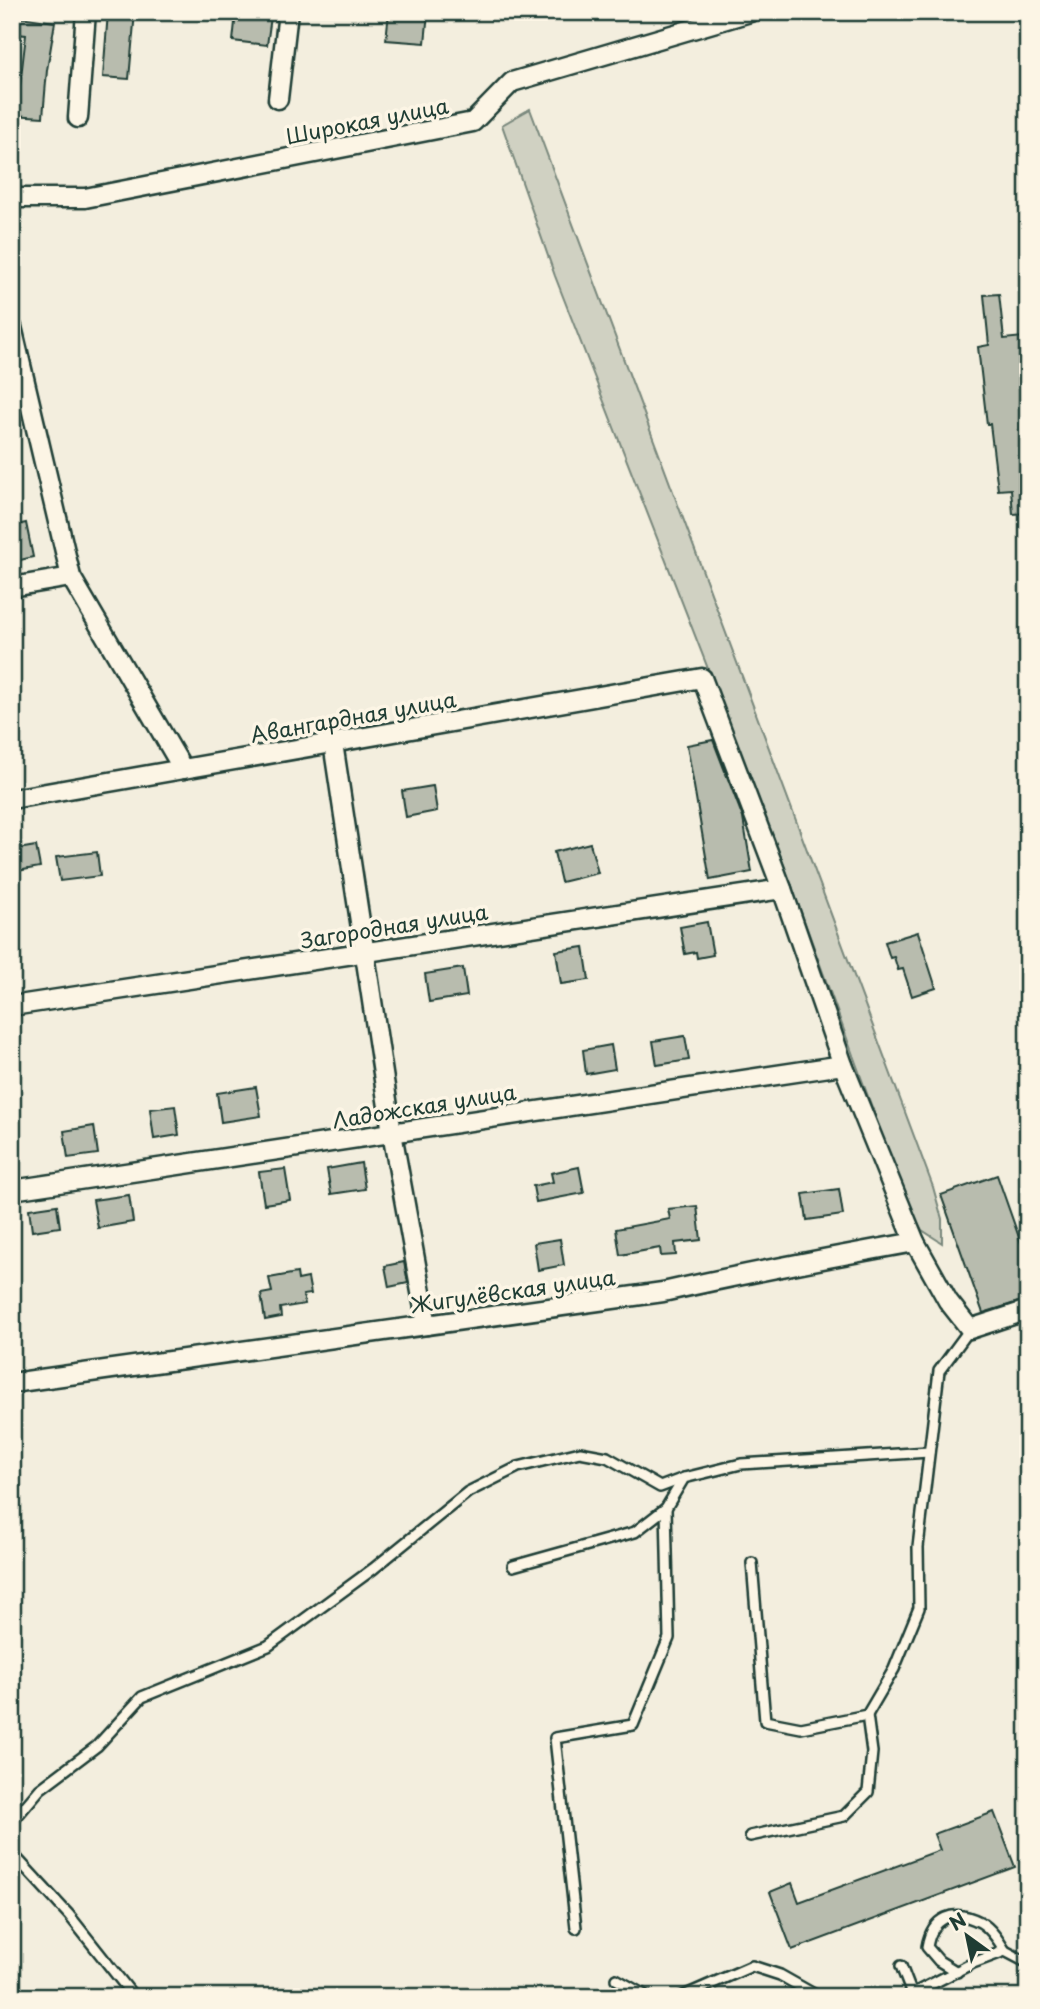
<svg xmlns="http://www.w3.org/2000/svg" width="1040" height="2009" viewBox="0 0 1040 2009" font-family="'Playpen Sans',sans-serif">
	<rect width="100%" height="100%" fill="#f3eede"/>
	<filter id="ink" filterUnits="userSpaceOnUse"><feTurbulence type="fractalNoise" baseFrequency=".0143" numOctaves="2"/><feDisplacementMap in="SourceGraphic" scale="14" xChannelSelector="R" yChannelSelector="G"/><feConvolveMatrix kernelMatrix="1 2 1 2 8 2 1 2 1" color-interpolation-filters="sRGB"/></filter>
	<g filter="url(#ink)">
		<path fill="#d0d1c2" stroke="#78877b" stroke-width="2" d="M530,109L933,1187L942,1219V1243L922,1230L906,1201L777,846L555,276L502,125Z"/>
		<g fill="#b8bcae" stroke="#1f3d34" stroke-width="2">
			<path d="M108,12H135L129,79L103,77Z"/>
			<path d="M389,12H428L425,43L386,40Z"/>
			<path d="M236,13L271,17L267,45L233,41Z"/>
			<path d="M20,17L55,22L47,70L43,117L13,115L16,84L20,85L26,35L17,34Z"/>
			<path d="M999,294L1004,339L1023,337L1028,381V513L1013,514L1011,489L998,490L990,424H987L978,347L989,345L984,295Z"/>
			<path d="M26,523L33,557L12,562V526Z"/>
			<path d="M713,740L743,818L752,872L710,880L687,745Z"/>
			<path d="M433,786L437,811L406,817L402,791Z"/>
			<path d="M590,843L598,873L561,882L554,852Z"/>
			<path d="M36,846L40,867L12,872V850Z"/>
			<path d="M97,852L100,876L60,881L56,857Z"/>
			<path d="M707,922L713,955L697,958L696,952L685,954L680,927Z"/>
			<path d="M918,932L936,988L912,996L903,969L898,970L894,957L890,958L885,942Z"/>
			<path d="M584,947L589,980L561,984L556,951Z"/>
			<path d="M463,968L467,996L429,1002L425,974Z"/>
			<path d="M685,1036L689,1060L657,1065L653,1041Z"/>
			<path d="M611,1045L615,1069L586,1074L583,1050Z"/>
			<path d="M256,1087L261,1116L221,1122L217,1093Z"/>
			<path d="M175,1106L179,1135L154,1139L150,1109Z"/>
			<path d="M94,1126L98,1154L68,1158L64,1131Z"/>
			<path d="M361,1163L365,1189L331,1194L327,1169Z"/>
			<path d="M579,1167L584,1193L536,1202L533,1186L553,1182L551,1173Z"/>
			<path d="M285,1169L290,1200L264,1204L259,1172Z"/>
			<path d="M997,1175L1021,1243L1028,1241V1299L983,1313L941,1195Z"/>
			<path d="M839,1189L843,1215L807,1220L803,1194Z"/>
			<path d="M129,1195L133,1222L98,1228L93,1200Z"/>
			<path d="M57,1205L60,1227L32,1231L29,1209Z"/>
			<path d="M697,1206L701,1240L675,1243L676,1255L661,1256L660,1248L620,1255L616,1229L670,1219L668,1209Z"/>
			<path d="M560,1239L564,1265L538,1270L534,1243Z"/>
			<path d="M404,1262L408,1283L389,1287L385,1266Z"/>
			<path d="M297,1273L298,1280L308,1278L311,1294L303,1295L305,1304L280,1308L281,1317L265,1320L261,1294L272,1292L269,1278Z"/>
			<path d="M994,1812L1015,1867L792,1950L770,1892L792,1883L799,1902L940,1850L934,1834Z"/>
		</g>
		<g fill="none" stroke-linecap="round" stroke-linejoin="round">
			<defs>
				<g id="service">
					<path d="M752,1563L765,1721L801,1728L867,1715L894,1669L919,1608L918,1547L939,1371L970,1329"/>
					<path d="M513,1566L635,1532L666,1508L684,1478L741,1464L929,1452"/>
					<path d="M12,1822L40,1789L97,1746L142,1697L268,1646L373,1569L468,1492L518,1467L580,1452L607,1457L660,1487L684,1478"/>
					<path d="M750,1836L844,1816L868,1792L872,1752L867,1715"/>
					<path d="M12,1853L69,1915L134,1997"/>
					<path d="M576,1928L555,1738L633,1725L669,1638L666,1508"/>
					<path d="M901,1966L913,1997"/>
					<path d="M957,1972L939,1961L927,1947C932,1917 953,1908 980,1922C991,1928 999,1941 1005,1951"/>
					<path d="M616,1979L648,1997"/>
					<path d="M912,1994L973,1963L1005,1951L1028,1963"/>
					<path d="M681,1997L752,1966L780,1975L819,1997"/>
				</g>
				<g id="minor">
					<path d="M278,99L288,12"/>
					<path d="M78,118L86,12"/>
					<path d="M12,198H85L473,122L512,82L750,12"/>
					<path d="M12,327L71,577L183,769"/>
					<path d="M12,587L71,577"/>
					<path d="M333,743L392,1133L427,1325"/>
					<path d="M12,799L702,678L782,889L843,1065L915,1242"/>
					<path d="M12,1006L782,889"/>
					<path d="M12,1190L843,1065"/>
					<path d="M12,1383L663,1292C747,1273 831,1257 915,1242L948,1301L970,1329L1028,1310"/>
				</g>
			</defs>
			<use href="#service" stroke="#1f3d34" stroke-width="14"/>
			<use href="#minor" stroke="#1f3d34" stroke-width="23"/>
			<use href="#service" stroke="#fcf5e5" stroke-width="9"/>
			<use href="#minor" stroke="#fcf5e5" stroke-width="18"/>
		</g>
	</g>
	<g text-anchor="middle" dominant-baseline="central" stroke-width="7" stroke-linejoin="round" paint-order="stroke">
		<g font-size="21" fill="#1f3d34" stroke="#fcf5e5">
			<text transform="translate(367 120) rotate(-11)">Широкая улица</text>
			<text transform="translate(353 716) rotate(-10)">Авангардная улица</text>
			<text transform="translate(394 925) rotate(-9)">Загородная улица</text>
			<text transform="translate(424 1105) rotate(-9)">Ладожская улица</text>
			<text transform="translate(513 1290) rotate(-8)">Жигулёвская улица</text>
		</g>
	</g>
	<rect width="1040" height="2009" fill="none" stroke="#fcf5e5" stroke-width="42"/>
	<rect x="21" y="21" width="998" height="1967" fill="none" stroke="#1f3d34" stroke-width="2.5" filter="url(#ink)"/>
	<g transform="translate(967 1936) rotate(327)" stroke="#fcf5e5" stroke-width="5" paint-order="stroke">
	<path d="M0-5L12 26L0 18L-12 26Z" fill="#1f3d34"/>
	<text y="-10" font-size="19" font-weight="bold" text-anchor="middle" fill="#1f3d34">N</text>
	</g>
</svg>
